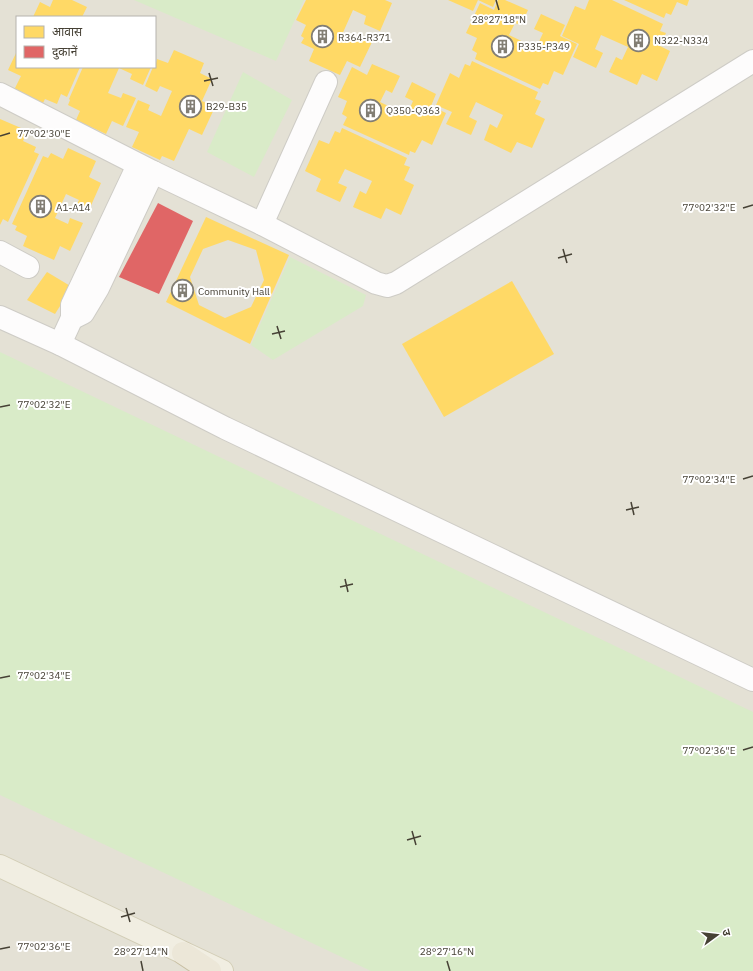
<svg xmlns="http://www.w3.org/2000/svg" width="753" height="971" viewBox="0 0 753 971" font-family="'IBM Plex Sans','Noto Sans Devanagari',sans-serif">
	<rect width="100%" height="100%" fill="#f0eee8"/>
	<path fill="#e4e1d5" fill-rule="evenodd" d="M0,0H753V971H0ZM17,17H155V67H17Z"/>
	<g fill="#d9ebc8">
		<path d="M134,0H304L276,61Z"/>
		<path d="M243,72L292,100L254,177L207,152Z"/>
		<path d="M290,257L366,295L363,306L273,360L251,345Z"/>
		<path d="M0,352L753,712V971H371L0,795Z"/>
	</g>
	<g fill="#ffd966" fill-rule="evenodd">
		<path d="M53,0H72L87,7L82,17H33L40,2L50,7Z"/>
		<path d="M306,0H385L392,3L380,31L364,24L366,16L353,10L341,37L354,43L357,36L372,42L360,67L347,61L340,75L309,61L314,49L301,43L304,38L301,36L306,25L296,20Z"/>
		<path d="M448,0H478L473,11Z"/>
		<path d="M478,0H496L493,7Z"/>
		<path d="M498,0H505L528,10L521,25L515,23L509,35L536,48L543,33L534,29L541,14L565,25L560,36L577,44L563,75L554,71L548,85L543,83L540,89L475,59L477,53L472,50L477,38L466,33L480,3L494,10Z"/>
		<path d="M589,0H612L663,24L660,31L666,33L660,46L670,51L657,81L642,74L637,85L609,72L616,57L622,60L628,47L601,35L595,49L603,53L596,68L573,57L579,44L562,36L575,6L585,10Z"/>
		<path d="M624,0H689L687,6L677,2L671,15L666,13L664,18Z"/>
		<path d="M174,50L204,63L200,73L212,79L202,101L215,107L202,135L189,129L174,161L162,156L160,160L132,147L139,132L126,127L138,100L150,105L148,110L161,116L172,91L160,86L157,92L145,86L153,67H155L157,59L168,63Z"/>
		<path d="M17,51V67H80L67,97L61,94L57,104L45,99L43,103L14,90L21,76L8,70Z"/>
		<path d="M472,61L538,92L535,99L541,101L535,114L545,119L532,148L517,142L511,153L484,140L490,124L497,128L503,115L476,102L469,117L477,121L471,135L446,124L452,112L436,105L450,73L459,78L465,64L470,66Z"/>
		<path d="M372,64L400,76L392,93L386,90L380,102L407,115L413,101L405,97L412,82L436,94L431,106L446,113L432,145L422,140L415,153L410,151L409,155L343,125L347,117L342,114L347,101L338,97L352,67L367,75Z"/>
		<path d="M83,67H151L143,85L130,79L132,74L119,68L108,93L121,98L123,93L136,98L123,126L112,121L106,134L76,120L80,111L68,105L70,100L69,99Z"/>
		<path d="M0,119L28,131L23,141L36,147L34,152L39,154L8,222L3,219L0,225Z"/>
		<path d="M342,128L407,158L404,165L410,167L404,180L414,185L401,215L386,208L381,219L353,207L360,191L366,194L372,181L345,169L338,183L347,187L340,202L316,191L321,179L305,171L319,140L329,144L335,131L340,133Z"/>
		<path d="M68,148L96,161L89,177L101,183L89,210L77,204L79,200L66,194L55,218L68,224L70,218L83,223L70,251L60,246L54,260L23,246L27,236L15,230L17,226L12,224L43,156L48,158L51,153L63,159Z"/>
		<path d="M206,217L289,255L250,344L166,302ZM228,240L256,250L264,280L251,307L225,318L199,305L190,277L203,249Z"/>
		<path d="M47,272L72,287L55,314L27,300Z"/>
		<path d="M512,281L554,354L444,417L402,344Z"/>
	</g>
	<path fill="#e06666" d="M158,203L193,221L159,294L119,277Z"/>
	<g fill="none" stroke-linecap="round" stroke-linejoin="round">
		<defs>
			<g id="minor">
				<path d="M0,94L153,172L262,224L376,283L387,286L396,283L753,61"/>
				<path d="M262,224L326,82"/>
				<path d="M0,252L28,267"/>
				<path d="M0,317L60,344L225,428L753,680"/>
				<path d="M75,317L83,313L98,288L153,172"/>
				<path d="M60,344L72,318V305L138,165"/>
			</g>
			<path id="major" d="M0,866L222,971"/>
			<path id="highway" d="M183,953L210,971"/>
		</defs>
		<use href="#minor" stroke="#ceccc6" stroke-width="24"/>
		<use href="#major" stroke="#d2cdb6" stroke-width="24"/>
		<use href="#highway" stroke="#c8bfa3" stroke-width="24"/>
		<use href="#minor" stroke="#fdfcfc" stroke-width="22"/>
		<use href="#major" stroke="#f1eee2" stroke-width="22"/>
		<use href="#highway" stroke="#ece7d8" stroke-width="22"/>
	</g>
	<path fill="none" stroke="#464135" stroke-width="1.5" d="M496,0L499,10M209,73L213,86M204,81L218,78M0,136L10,133M743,208L753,205M563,249L567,263M558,258L572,254M277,326L281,339M272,334L285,331M0,407L10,405M743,479L753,476M631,502L634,515M626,510L639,507M345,579L348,592M340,587L353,584M0,678L10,676M743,750L753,747M412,831L416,845M407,840L421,836M126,908L130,922M121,917L135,913M0,949L10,947M141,961L143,971M447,961L450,971"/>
	<defs>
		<symbol id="building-ring" viewBox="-11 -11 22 22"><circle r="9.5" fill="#fff" stroke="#827e74" stroke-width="1.5"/><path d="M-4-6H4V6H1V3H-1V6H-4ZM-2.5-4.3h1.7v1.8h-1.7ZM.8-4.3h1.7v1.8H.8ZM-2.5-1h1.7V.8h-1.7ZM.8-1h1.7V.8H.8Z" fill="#827e74"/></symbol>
	</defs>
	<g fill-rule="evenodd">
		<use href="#building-ring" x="310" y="24" width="25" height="25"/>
		<use href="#building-ring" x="626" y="28" width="25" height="25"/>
		<use href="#building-ring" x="490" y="34" width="25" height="25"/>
		<use href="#building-ring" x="178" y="94" width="25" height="25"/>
		<use href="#building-ring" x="358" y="98" width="25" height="25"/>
		<use href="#building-ring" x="28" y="194" width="25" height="25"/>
		<use href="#building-ring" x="170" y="278" width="25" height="25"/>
	</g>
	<g text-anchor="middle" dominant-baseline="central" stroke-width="4" stroke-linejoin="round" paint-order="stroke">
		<g font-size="10" fill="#464135" stroke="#fff" text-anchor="start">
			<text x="338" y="37">R364-R371</text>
			<text x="654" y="40">N322-N334</text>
			<text x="518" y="46">P335-P349</text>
			<text x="206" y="106">B29-B35</text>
			<text x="386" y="110">Q350-Q363</text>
			<text x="56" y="207">A1-A14</text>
			<text x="198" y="291">Community Hall</text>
		</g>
	</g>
	<g font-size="10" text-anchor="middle" fill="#464135" stroke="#fff" stroke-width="4" stroke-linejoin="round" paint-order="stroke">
		<text x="499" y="23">28°27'18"N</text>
		<text x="44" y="137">77°02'30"E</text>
		<text x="709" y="211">77°02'32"E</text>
		<text x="44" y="408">77°02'32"E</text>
		<text x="709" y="483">77°02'34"E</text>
		<text x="44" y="679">77°02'34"E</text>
		<text x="709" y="754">77°02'36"E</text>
		<text x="44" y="950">77°02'36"E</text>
		<text x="141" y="955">28°27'14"N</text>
		<text x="447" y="955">28°27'16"N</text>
	</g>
	<rect x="16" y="16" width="140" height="52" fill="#ffffff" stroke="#b5b3ae"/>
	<rect x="24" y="26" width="20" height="12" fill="#ffd966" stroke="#b5b3ae"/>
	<text x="52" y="36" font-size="12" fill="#464135">आवास</text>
	<rect x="24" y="46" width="20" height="12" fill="#e06666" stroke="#b5b3ae"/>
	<text x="52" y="56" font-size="12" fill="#464135">दुकानें</text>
	<g transform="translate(717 935) rotate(75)" stroke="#ffffff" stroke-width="3" paint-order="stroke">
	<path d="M0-3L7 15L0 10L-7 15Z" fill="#464135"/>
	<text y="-6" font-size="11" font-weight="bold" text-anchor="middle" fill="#464135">उ</text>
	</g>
</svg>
